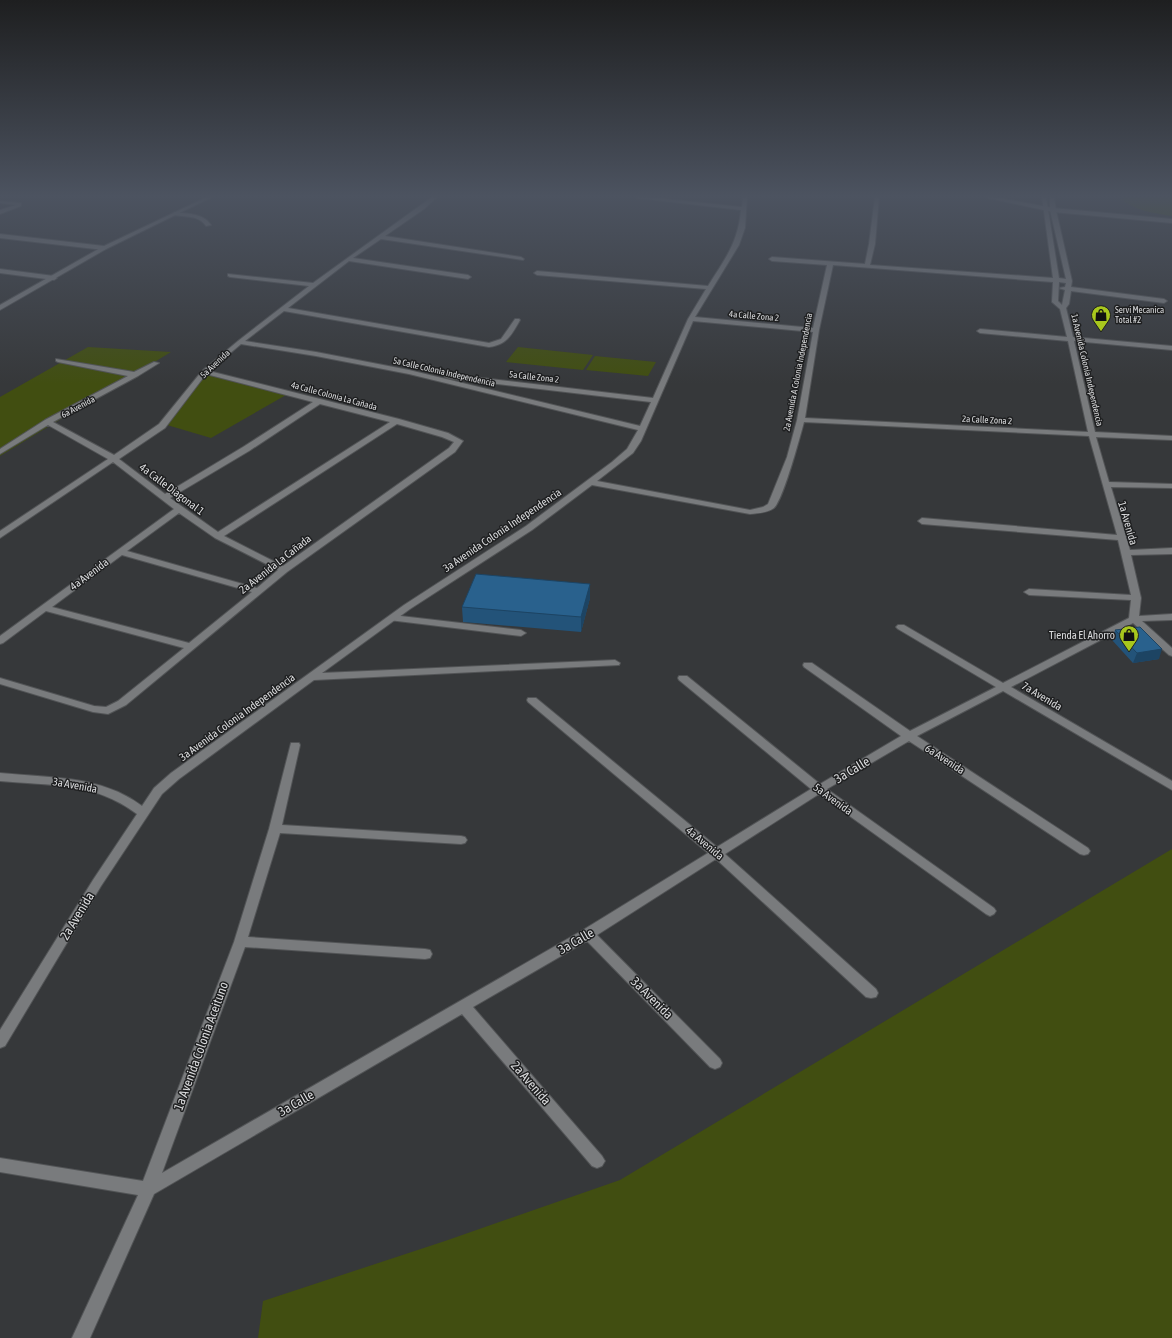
<svg xmlns="http://www.w3.org/2000/svg" width="1172" height="1338" viewBox="0 0 1172 1338" font-family="'Asap Condensed',sans-serif">
	<rect width="100%" height="100%" fill="#36383a"/>
	<g fill="#414e11">
		<path d="M1125,197H1172V216C1153,213 1136,211 1121,199Z"/>
		<path d="M88,347L171,352L0,456V397Z"/>
		<path d="M518,347L593,355L583,370L506,362Z"/>
		<path d="M595,356L656,362L648,376L586,370Z"/>
		<path d="M204,374L286,395L211,438L167,425Z"/>
		<path d="M1172,849V1338H258L263,1301L445,1241L620,1180Z"/>
	</g>
	<g fill="none" stroke-linecap="round" stroke-linejoin="round">
		<defs>
			<g id="lane">
				<path d="M175,212C188,214 203,213 211,225L206,226C199,215 185,217 173,215V213Z"/>
				<path d="M392,615L521,630L526,633L521,636L389,620L387,618Z"/>
			</g>
			<g id="street">
				<path d="M432,197H437L424,209L385,236L521,257L524,259L523,260L381,239L353,258L468,275L471,277L468,279L349,261L288,308L489,343L501,339L515,319H519L520,320C512,334 507,345 489,347L284,311L245,341L316,352L409,370L640,426L651,402L447,378L444,376L447,374L653,398L688,319L706,289L537,275L534,273L537,271L708,286C725,259 738,243 741,210L637,198L635,197H647L742,207L743,197H747L745,228L739,245L695,317L813,328L827,265L772,261L769,259L772,257L865,264L869,244L875,197H879L875,244L870,265L1053,278L1042,197H1046L1059,278L1066,279L1050,210V197H1054L1056,210L1072,281L1071,287L1164,299L1167,301L1164,303L1071,291L1069,304L1066,308L1073,337L1172,346V350L1074,341L1095,432L1172,436V440L1096,437L1109,482L1172,484V488L1111,487L1130,550L1172,548V554L1131,555L1141,598L1139,616L1172,614V620L1142,621L1172,648V656L1169,655L1133,623L1011,687L1172,781V790L1003,691L917,736L1088,848L1090,851L1088,854L1084,855L1080,854L909,741L827,789L994,908L996,911L994,914L990,916L986,914L819,794L725,854L876,989L878,993L876,997L871,998L866,997L716,859L597,935L720,1059L722,1063L720,1067L715,1069L710,1067L587,941L473,1007L602,1156L605,1161L602,1166L597,1168L592,1166L462,1014L154,1194L90,1338H72L138,1195L0,1172V1158L143,1181L234,942L269,829L291,743H299L300,745L282,825L461,836L465,837L467,840L465,843L461,844L280,833L248,937L425,949L430,950L432,954L430,958L425,959L245,947L162,1173L583,930L708,853L528,702L527,700L528,698H536L717,847L811,789L679,680L678,678L679,676H687L820,784L901,736L804,667L803,665L804,663H812L910,731L996,687L898,629L896,627L898,625H904L1003,683L1129,618L1131,600L1029,595L1024,592L1029,589L1131,595L1118,540L922,524L918,521L922,518L1117,535L1089,436L804,422C800,437 783,500 774,508C767,513 758,513 750,514L592,485L532,530L410,609L322,673L615,660L620,663L619,665L314,680L179,779L162,794L101,886L5,1046L0,1048V1030L93,880L137,814C93,781 51,786 0,781V773C49,778 101,775 142,806L154,788L171,773L404,605L526,526L612,462L627,449L638,430L409,374L316,356L241,344L209,371L399,419L448,433L463,441L455,452L287,572L126,705L108,714L93,712L0,684V678L94,706L106,707L118,701L184,648L46,611L3,643L0,644V636L174,509L113,462L0,538V531L108,459L48,425L0,454V449L45,420L128,376L58,362L56,361V359L134,372L154,362L159,363L138,376L53,422L114,455L159,424L202,371L238,341L309,286L230,277L228,276V274L313,283ZM833,265L1053,282L1052,302L1060,309L1067,337L980,329L977,331L980,333L1068,341L1088,432L805,418L819,330ZM1059,282L1066,283L1065,287L1059,288L1065,290L1062,305L1058,301ZM693,321L813,332L797,420L787,457L768,504L763,507L750,510L597,481L633,453L641,441ZM206,374L313,402L243,447L165,494L119,459L165,428ZM320,404L390,422L218,532L170,498L249,451ZM397,424L442,437L454,442L449,448L283,566L224,536ZM179,513L215,538L278,570L257,588L127,551ZM122,555L252,592L189,643L52,607Z"/>
				<path d="M0,201L21,203V206L0,214V210L16,205L0,203Z"/>
				<path d="M0,234L104,246L107,248L104,250L0,238Z"/>
				<path d="M0,269L54,276L57,278L54,280L0,273Z"/>
			</g>
			<g id="secondary">
				<path d="M207,197H212L106,249L0,310V305L102,247Z"/>
				<path d="M986,197H994L1053,208L1172,219V223L1053,212L988,198Z"/>
			</g>
		</defs>
		<use href="#lane" stroke="#525456" stroke-width="2"/>
		<use href="#street" stroke="#525456" stroke-width="2"/>
		<use href="#secondary" stroke="#525456" stroke-width="2"/>
		<use href="#lane" fill="#797b7d" fill-rule="evenodd"/>
		<use href="#street" fill="#797b7d" fill-rule="evenodd"/>
		<use href="#secondary" fill="#797b7d" fill-rule="evenodd"/>
	</g>
	<g fill="#235379">
		<path d="M590,598L581,632L463,622L462,607Z"/>
		<path d="M1115,630L1159,659L1133,663L1112,640Z"/>
	</g>
	<g fill="#1d4463">
		<path d="M590,584V598L581,632V617Z"/>
		<path d="M1162,649L1159,659L1133,663L1137,653Z"/>
	</g>
	<g fill="#29618d" stroke="#1d4463">
		<path d="M476,574L590,584L581,617L462,607Z"/>
		<path d="M1140,627L1162,649L1137,653L1115,630Z"/>
	</g>
	<linearGradient id="sky" x2="0" y2="1"><stop stop-color="#1e1f20"/><stop offset="0.51" stop-color="#4c5360"/><stop offset="1" stop-color="#4c5360" stop-opacity="0"/></linearGradient>
	<rect width="1172" height="384" fill="url(#sky)"/>
	<defs>
		<symbol id="shop-pin" viewBox="-11 -11 22 30"><path d="M0 17L-7.5 6A9.5 9.5 0 1 1 7.5 6Z" fill="#a8c71d" stroke="#1e1f20"/><path d="M-5-2.5h2.3a2.7 3.5 0 0 1 5.4 0H5L5.5 6h-11ZM-1.5-2.5h3a1.5 2.3 0 0 0-3 0Z" fill="#111"/></symbol>
	</defs>
	<g fill-rule="evenodd">
		<use href="#shop-pin" x="1090" y="304" width="22" height="30"/>
		<use href="#shop-pin" x="1118" y="624" width="22" height="30"/>
	</g>
	<g text-anchor="middle" dominant-baseline="central" stroke-width="3" stroke-linejoin="round" paint-order="stroke">
		<g font-size="9" fill="#dadbdd" stroke="#1e1f20" text-anchor="start">
			<text x="1115" y="310">Servi Mecanica<tspan x="1115" dy="10">Total #2</tspan></text>
		</g>
		<g font-size="9" fill="#dadbdd" stroke="#1e1f20">
			<text transform="translate(754 316) rotate(5)">4a Calle Zona 2</text>
			<text transform="translate(215 364) rotate(-43)">5a Avenida</text>
			<text transform="translate(1087 370) rotate(77)">1a Avenida Colonia Independencia</text>
			<text transform="translate(444 372) rotate(13)">5a Calle Colonia Independencia</text>
			<text transform="translate(798 372) rotate(-79)">2a Avenida A Colonia Independencia</text>
			<text transform="translate(534 377) rotate(6)">5a Calle Zona 2</text>
			<text transform="translate(334 396) rotate(15)">4a Calle Colonia La Cañada</text>
			<text transform="translate(78 407) rotate(-28)">6a Avenida</text>
			<text transform="translate(987 420) rotate(3)">2a Calle Zona 2</text>
		</g>
		<g font-size="11" fill="#dadbdd" stroke="#1e1f20">
			<text transform="translate(172 489) rotate(37)">4a Calle Diagonal 1</text>
			<text transform="translate(1128 523) rotate(74)">1a Avenida</text>
			<text transform="translate(502 530) rotate(-34)">3a Avenida Colonia Independencia</text>
			<text transform="translate(275 564) rotate(-38)">2a Avenida La Cañada</text>
			<text transform="translate(89 574) rotate(-37)">4a Avenida</text>
			<text transform="translate(1042 696) rotate(31)">7a Avenida</text>
			<text transform="translate(237 717) rotate(-36)">3a Avenida Colonia Independencia</text>
			<text transform="translate(945 759) rotate(33)">6a Avenida</text>
			<text transform="translate(75 785) rotate(10)">3a Avenida</text>
			<text transform="translate(833 799) rotate(36)">5a Avenida</text>
			<text transform="translate(705 843) rotate(40)">4a Avenida</text>
		</g>
		<g font-size="11" fill="#dadbdd" stroke="#1e1f20" text-anchor="end">
			<text x="1115" y="635">Tienda El Ahorro</text>
		</g>
		<g font-size="13" fill="#dadbdd" stroke="#1e1f20">
			<text transform="translate(852 770) rotate(-31)">3a Calle</text>
			<text transform="translate(77 916) rotate(-59)">2a Avenida</text>
			<text transform="translate(576 941) rotate(-30)">3a Calle</text>
			<text transform="translate(652 998) rotate(45)">3a Avenida</text>
			<text transform="translate(201 1046) rotate(-70)">1a Avenida Colonia Aceituno</text>
			<text transform="translate(531 1083) rotate(49)">2a Avenida</text>
			<text transform="translate(296 1103) rotate(-30)">3a Calle</text>
		</g>
	</g>
</svg>
